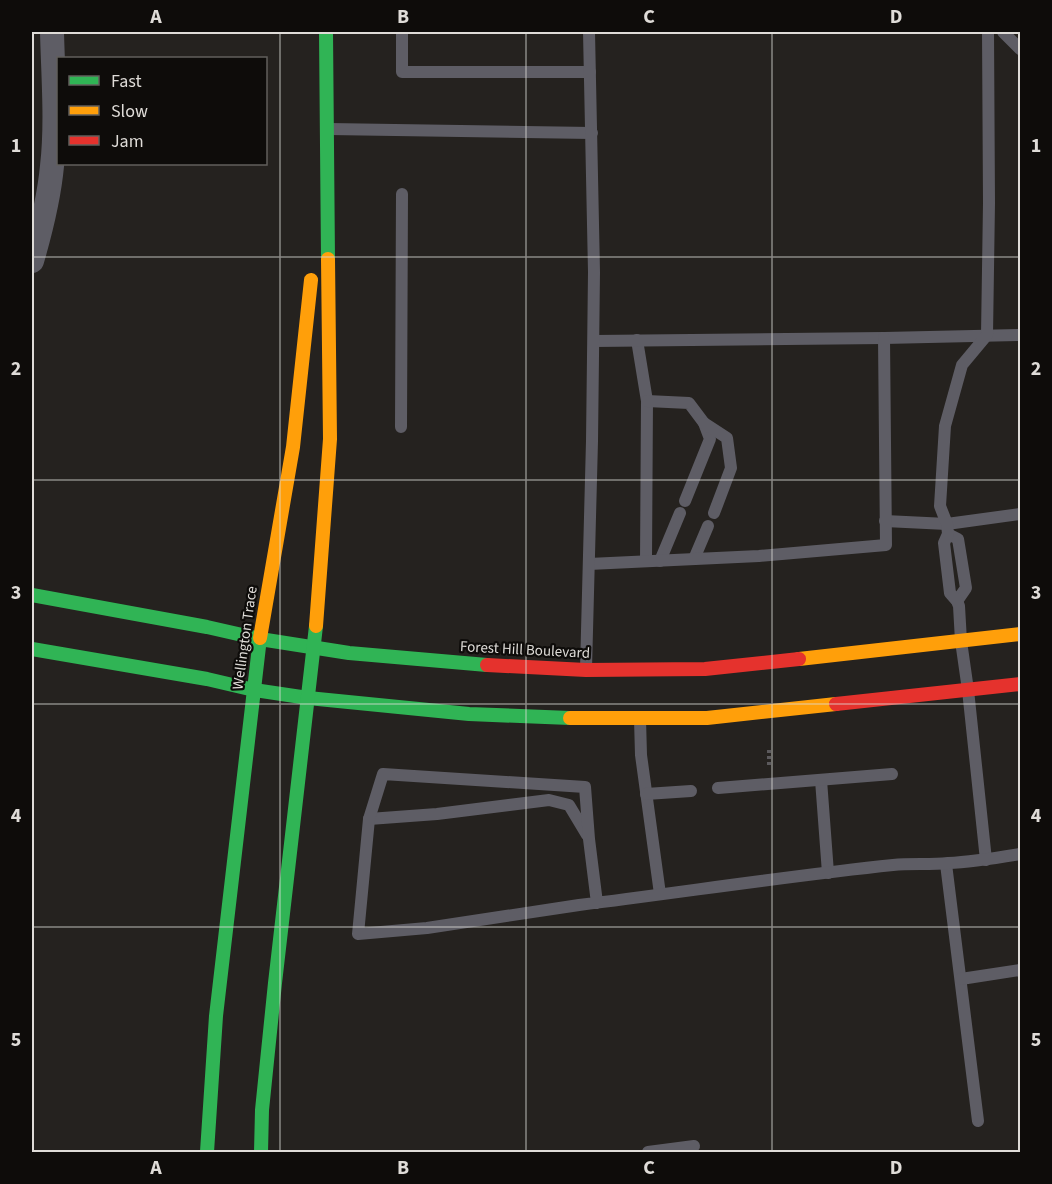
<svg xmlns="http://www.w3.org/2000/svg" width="1052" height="1184" viewBox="0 0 1052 1184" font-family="'Source Sans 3',sans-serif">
	<rect width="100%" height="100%" fill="#25221f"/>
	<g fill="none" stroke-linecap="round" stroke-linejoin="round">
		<path stroke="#5b595c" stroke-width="4" stroke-dasharray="3 3" stroke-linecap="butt" d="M769,765V747"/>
		<g stroke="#5e5d65" stroke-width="12">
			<path d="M402,32V72H590"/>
			<path d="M1003,32L1020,49"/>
			<path d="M329,129L592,133"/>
			<path d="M637,340L647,401L646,561"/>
			<path d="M594,341L884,338L1020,335"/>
			<path d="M647,401L689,403L704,423L710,439L685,501"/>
			<path d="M704,423L727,438L731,468L714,513"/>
			<path d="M401,427L402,194"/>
			<path d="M885,521L947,524L1020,514"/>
			<path d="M948,534L958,539L966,588L957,601"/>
			<path d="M694,559L708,526"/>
			<path d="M660,561L680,513"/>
			<path d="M589,564L759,556L886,545L884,338"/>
			<path d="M586,669L592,441L594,272L589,32"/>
			<path d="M640,719L641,755L660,894"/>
			<path d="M821,780L828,873"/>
			<path d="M718,788L892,774"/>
			<path d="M646,794L691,791"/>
			<path d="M369,819L437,814L549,800L569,805L587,835"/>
			<path d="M986,860L968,690L961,641L959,606L957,601L950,593L944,543L948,534L947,524L940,506L945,426L962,365L987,335L989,203L988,32"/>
			<path d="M946,864L978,1121"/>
			<path d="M597,903L589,839L585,787L383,774L369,819L358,934L427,928L579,905C684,892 788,876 893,865C911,863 930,865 948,863C972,862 996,858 1020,854"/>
			<path d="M961,979L1020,970"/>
			<path d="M648,1152L694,1146"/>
		</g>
		<path stroke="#5e5d65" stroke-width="24" d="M32,261C41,230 49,199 52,166C57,123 53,75 52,32"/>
		<g stroke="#30b455" stroke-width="14">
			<path d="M326,32L328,259"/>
			<path d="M32,595L207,627L260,639L349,653L487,665"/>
			<path d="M32,649L207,679L254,690L308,698L469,714L570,718"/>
			<path d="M207,1152L216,1016L260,638"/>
			<path d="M261,1152L262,1110L275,983L316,626"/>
		</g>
		<g stroke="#ff9f0a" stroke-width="14">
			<path d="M316,626L330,439L328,259"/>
			<path d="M260,638L293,447L311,280"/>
			<path d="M799,659L1020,634"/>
			<path d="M570,718H707L836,704"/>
		</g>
		<g stroke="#e5322d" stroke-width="14">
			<path d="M487,665L586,670L705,669L799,659"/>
			<path d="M836,704L1020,684"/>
		</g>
	</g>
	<path fill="none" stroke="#dfdcd8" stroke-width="1.5" stroke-opacity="0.55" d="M280,32V1152M526,32V1152M772,32V1152M32,257H1020M32,480H1020M32,704H1020M32,927H1020"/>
	<g text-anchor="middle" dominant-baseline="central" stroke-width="4.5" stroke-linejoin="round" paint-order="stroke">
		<g font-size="15" fill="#dfdcd8" stroke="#0e0c0a">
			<text transform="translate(245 638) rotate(-82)">Wellington Trace</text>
			<text transform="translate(525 650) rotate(3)">Forest Hill Boulevard</text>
		</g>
	</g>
	<rect width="1052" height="1184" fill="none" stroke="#0e0c0a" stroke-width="66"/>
	<rect x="57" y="57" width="210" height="108" fill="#0e0c0a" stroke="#625f5c" stroke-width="1.5"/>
	<rect x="69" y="76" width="30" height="9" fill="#30b455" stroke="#625f5c" stroke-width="1.5"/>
	<text x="111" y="87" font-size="18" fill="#dfdcd8">Fast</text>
	<rect x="69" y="106" width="30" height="9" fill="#ff9f0a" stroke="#625f5c" stroke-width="1.5"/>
	<text x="111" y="117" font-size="18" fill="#dfdcd8">Slow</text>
	<rect x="69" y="136" width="30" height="9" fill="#e5322d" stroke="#625f5c" stroke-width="1.5"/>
	<text x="111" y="147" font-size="18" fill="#dfdcd8">Jam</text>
	<rect x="33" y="33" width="986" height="1118" fill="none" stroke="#dfdcd8" stroke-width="2"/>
	<g font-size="20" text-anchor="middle" font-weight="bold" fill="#dfdcd8">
		<text x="156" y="23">A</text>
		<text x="403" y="23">B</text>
		<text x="649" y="23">C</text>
		<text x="896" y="23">D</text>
		<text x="16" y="152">1</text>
		<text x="1036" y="152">1</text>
		<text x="16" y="375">2</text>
		<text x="1036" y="375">2</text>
		<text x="16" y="599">3</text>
		<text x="1036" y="599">3</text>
		<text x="16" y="822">4</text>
		<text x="1036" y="822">4</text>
		<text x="16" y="1046">5</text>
		<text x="1036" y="1046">5</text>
		<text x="156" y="1174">A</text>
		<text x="403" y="1174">B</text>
		<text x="649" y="1174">C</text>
		<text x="896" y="1174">D</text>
	</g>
</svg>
